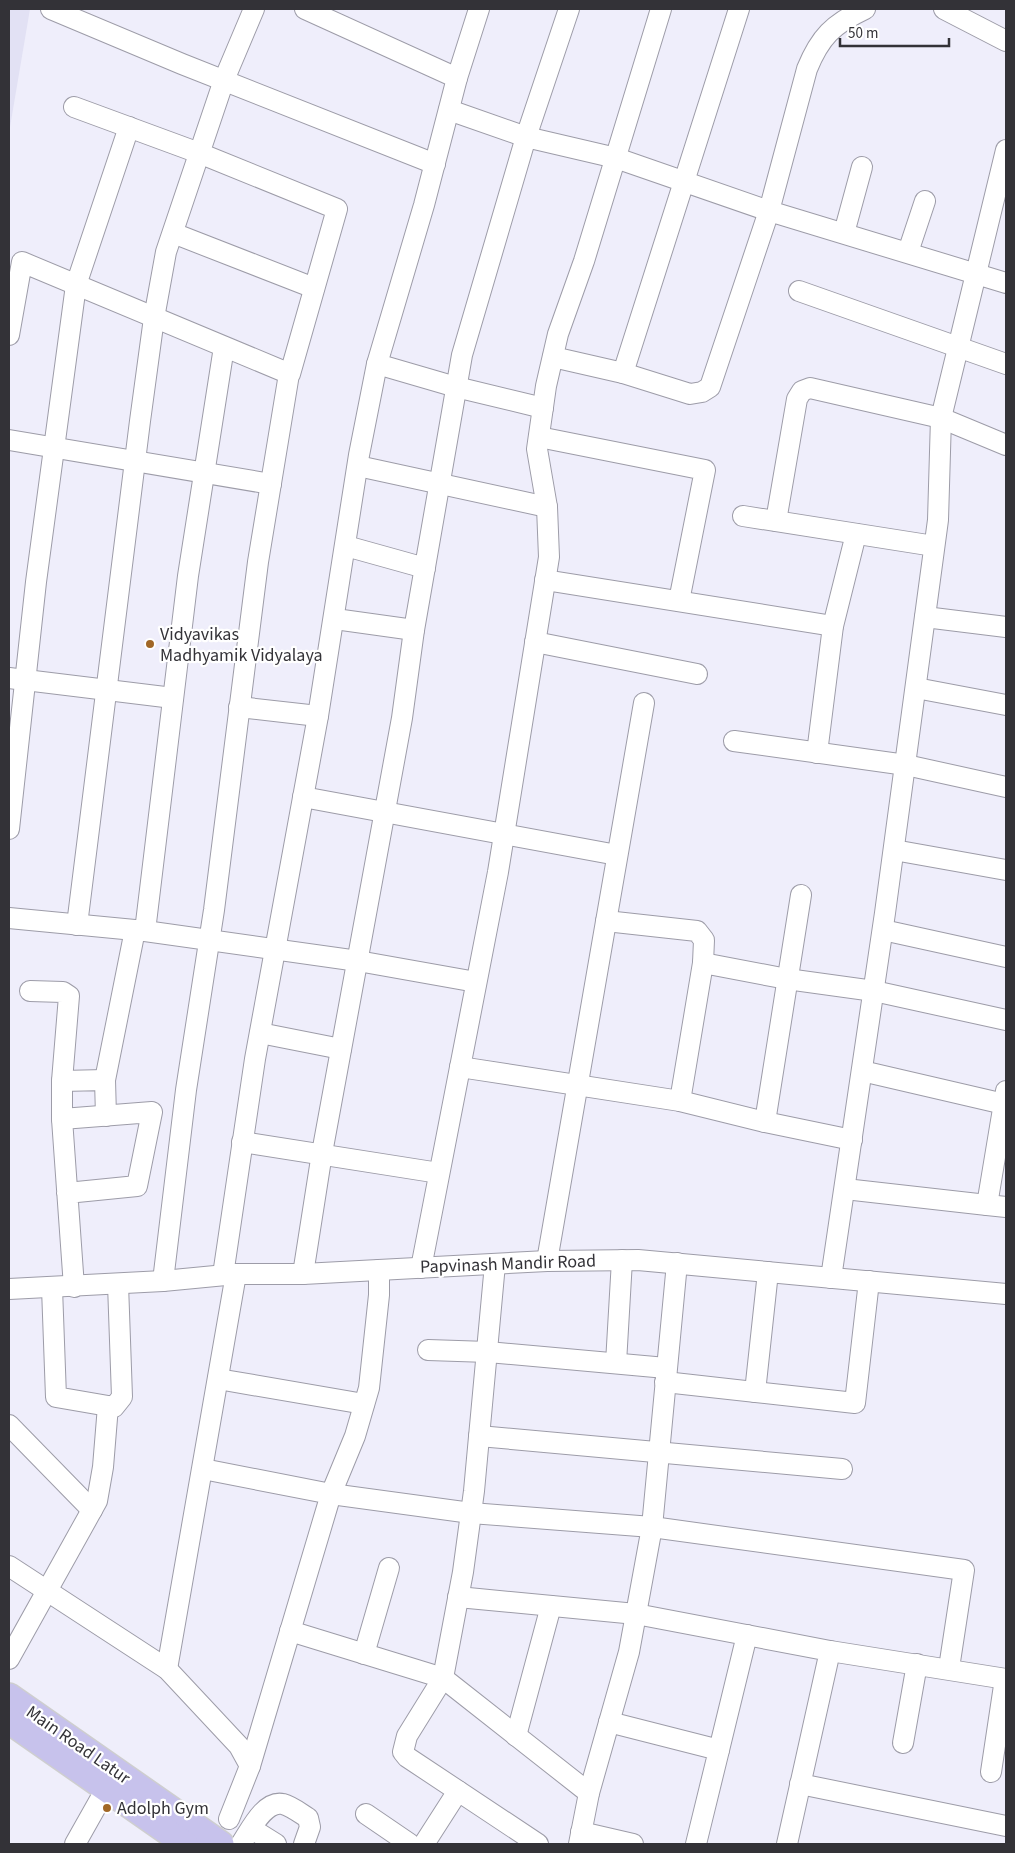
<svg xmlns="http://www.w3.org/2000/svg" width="1015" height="1853" viewBox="0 0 1015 1853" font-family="'Source Sans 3',sans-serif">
	<rect width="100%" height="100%" fill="#efeefb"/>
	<path fill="#e2e1f4" d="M9,9H30L9,133Z"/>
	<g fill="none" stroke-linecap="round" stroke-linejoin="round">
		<defs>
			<g id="minor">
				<path d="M51,9L182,64L435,164"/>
				<path d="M305,9L457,78"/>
				<path d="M944,9L1006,41"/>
				<path d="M449,110L526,137L616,158L769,211L1006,283"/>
				<path d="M173,233L314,288"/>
				<path d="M844,233L862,167"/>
				<path d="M908,252L925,201"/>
				<path d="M799,291L1006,364"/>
				<path d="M9,335L22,262L290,374L337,209L199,153L74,107"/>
				<path d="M553,357L623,373L739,9"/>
				<path d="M377,364L456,387L543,408"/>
				<path d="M623,373L690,394L702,392L710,387L769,211L807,69C820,37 833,24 865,9"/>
				<path d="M539,437L705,470L679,601"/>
				<path d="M9,440L271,484"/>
				<path d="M358,466L547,507"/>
				<path d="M743,516L934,546"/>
				<path d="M776,521L797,399L802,391L810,388L941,418L1006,445"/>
				<path d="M346,546L425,568"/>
				<path d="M545,580L833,626"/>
				<path d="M925,617L1006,627"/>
				<path d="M335,619L414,630"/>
				<path d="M535,642L697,674"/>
				<path d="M9,678L173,698"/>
				<path d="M916,688L1006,705"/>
				<path d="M239,707L318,716"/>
				<path d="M734,741L906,765L1006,787"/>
				<path d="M817,753L833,626L856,534"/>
				<path d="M303,797L617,855"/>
				<path d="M9,829L36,582L76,285L129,127"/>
				<path d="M894,850L1006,870"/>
				<path d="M9,918L145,931L188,576L224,347"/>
				<path d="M606,921L697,931L704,940L703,963"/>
				<path d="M77,925L140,421L154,318L166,252L224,80L254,9"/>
				<path d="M883,930L1006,957"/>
				<path d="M145,931L358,961L476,982"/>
				<path d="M30,991L63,992L69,996L62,1081V1119"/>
				<path d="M260,1033L341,1049"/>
				<path d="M460,1067L680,1101"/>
				<path d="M862,1071L1004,1104"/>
				<path d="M105,1080L135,930"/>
				<path d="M62,1081L105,1080L106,1116"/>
				<path d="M765,1122L801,895"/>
				<path d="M852,1140L765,1122L680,1101L703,963L787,979L874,991L1006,1020"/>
				<path d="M242,1142L439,1173"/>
				<path d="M845,1189L987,1205L1006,1091"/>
				<path d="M67,1193L137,1186L152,1112L62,1119L74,1287"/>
				<path d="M987,1205L1006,1207"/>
				<path d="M547,1261L644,703"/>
				<path d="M495,1264L474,1491L463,1572L443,1678L407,1736L403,1752L407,1757L538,1844"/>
				<path d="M421,1268L498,872L549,557L547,507L537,449L546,386L558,334L584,261L661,9"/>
				<path d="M303,1274L322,1153L402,718L414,630L462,355L526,137L569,9"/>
				<path d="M223,1275L255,1059L318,716L359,455L377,364L424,205L457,78L479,9"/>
				<path d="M831,1278L885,913L938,520L941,418L1006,150"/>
				<path d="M163,1281L186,1090L214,910L258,562L289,374"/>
				<path d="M52,1288L56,1397L114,1407L122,1397L118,1284"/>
				<path d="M9,1289L163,1281L236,1274H303L547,1261L638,1260L1006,1294"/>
				<path d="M428,1350L488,1352L666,1368"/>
				<path d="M616,1363L622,1260"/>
				<path d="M218,1379L364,1404"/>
				<path d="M665,1382L855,1403L869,1281"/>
				<path d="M755,1392L768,1272"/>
				<path d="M9,1425L92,1510"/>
				<path d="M479,1436L842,1469"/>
				<path d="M203,1469L331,1494L471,1513L652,1527L964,1570L949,1668"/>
				<path d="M9,1566L167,1669L239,1746L250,1766L229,1819"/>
				<path d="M458,1597L636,1614L830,1651L787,1844"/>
				<path d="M290,1631L443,1678L589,1793"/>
				<path d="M830,1651L1006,1679"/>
				<path d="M364,1654L389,1568"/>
				<path d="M9,1659L97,1501L103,1467L108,1406"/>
				<path d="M167,1669L236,1274"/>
				<path d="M609,1722L719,1750L696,1844"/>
				<path d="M516,1736L551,1606"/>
				<path d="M903,1743L917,1664"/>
				<path d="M719,1750L747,1635"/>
				<path d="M250,1766L331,1494L355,1436L369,1388L379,1295V1270"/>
				<path d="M991,1772L1005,1679"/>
				<path d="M800,1784L1006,1826"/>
				<path d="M366,1814L410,1844"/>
				<path d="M252,1829L276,1844"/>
				<path d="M581,1832L633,1844"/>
				<path d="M75,1844L106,1789"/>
				<path d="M241,1844C250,1831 264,1800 283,1804C291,1806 300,1813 308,1818L310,1827L304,1844"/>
				<path d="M424,1844L458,1791"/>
				<path d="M579,1844L589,1793L629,1652L652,1527L677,1263"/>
			</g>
			<g id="major">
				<path d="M9,1696L221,1844"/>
				<path d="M9,1721L185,1844"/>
			</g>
		</defs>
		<use href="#minor" stroke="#9d9ca8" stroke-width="22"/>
		<use href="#major" stroke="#cececf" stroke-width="28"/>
		<use href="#minor" stroke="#fff" stroke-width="20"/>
		<use href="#major" stroke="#c7c2ec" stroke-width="25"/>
	</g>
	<g fill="#a16726" stroke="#fff" stroke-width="2">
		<circle cx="150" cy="644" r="5"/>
		<circle cx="107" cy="1808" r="5"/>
	</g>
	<g text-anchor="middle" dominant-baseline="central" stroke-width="4.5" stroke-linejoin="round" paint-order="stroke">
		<g font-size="18" fill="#333237" stroke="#fff" text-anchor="start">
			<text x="160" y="634">Vidyavikas<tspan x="160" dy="21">Madhyamik Vidyalaya</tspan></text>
			<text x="117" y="1808">Adolph Gym</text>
		</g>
		<g font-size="18" fill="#333237" stroke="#fff">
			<text transform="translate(508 1264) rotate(-2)">Papvinash Mandir Road</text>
			<text transform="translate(78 1745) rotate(35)">Main Road Latur</text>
		</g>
	</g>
	<rect width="1015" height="1853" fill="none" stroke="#333237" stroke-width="20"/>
	<path d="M840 38v8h109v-8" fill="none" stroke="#333237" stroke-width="2.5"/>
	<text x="848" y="38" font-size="15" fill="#333237" stroke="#ffffff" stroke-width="4" paint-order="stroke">50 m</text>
</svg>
